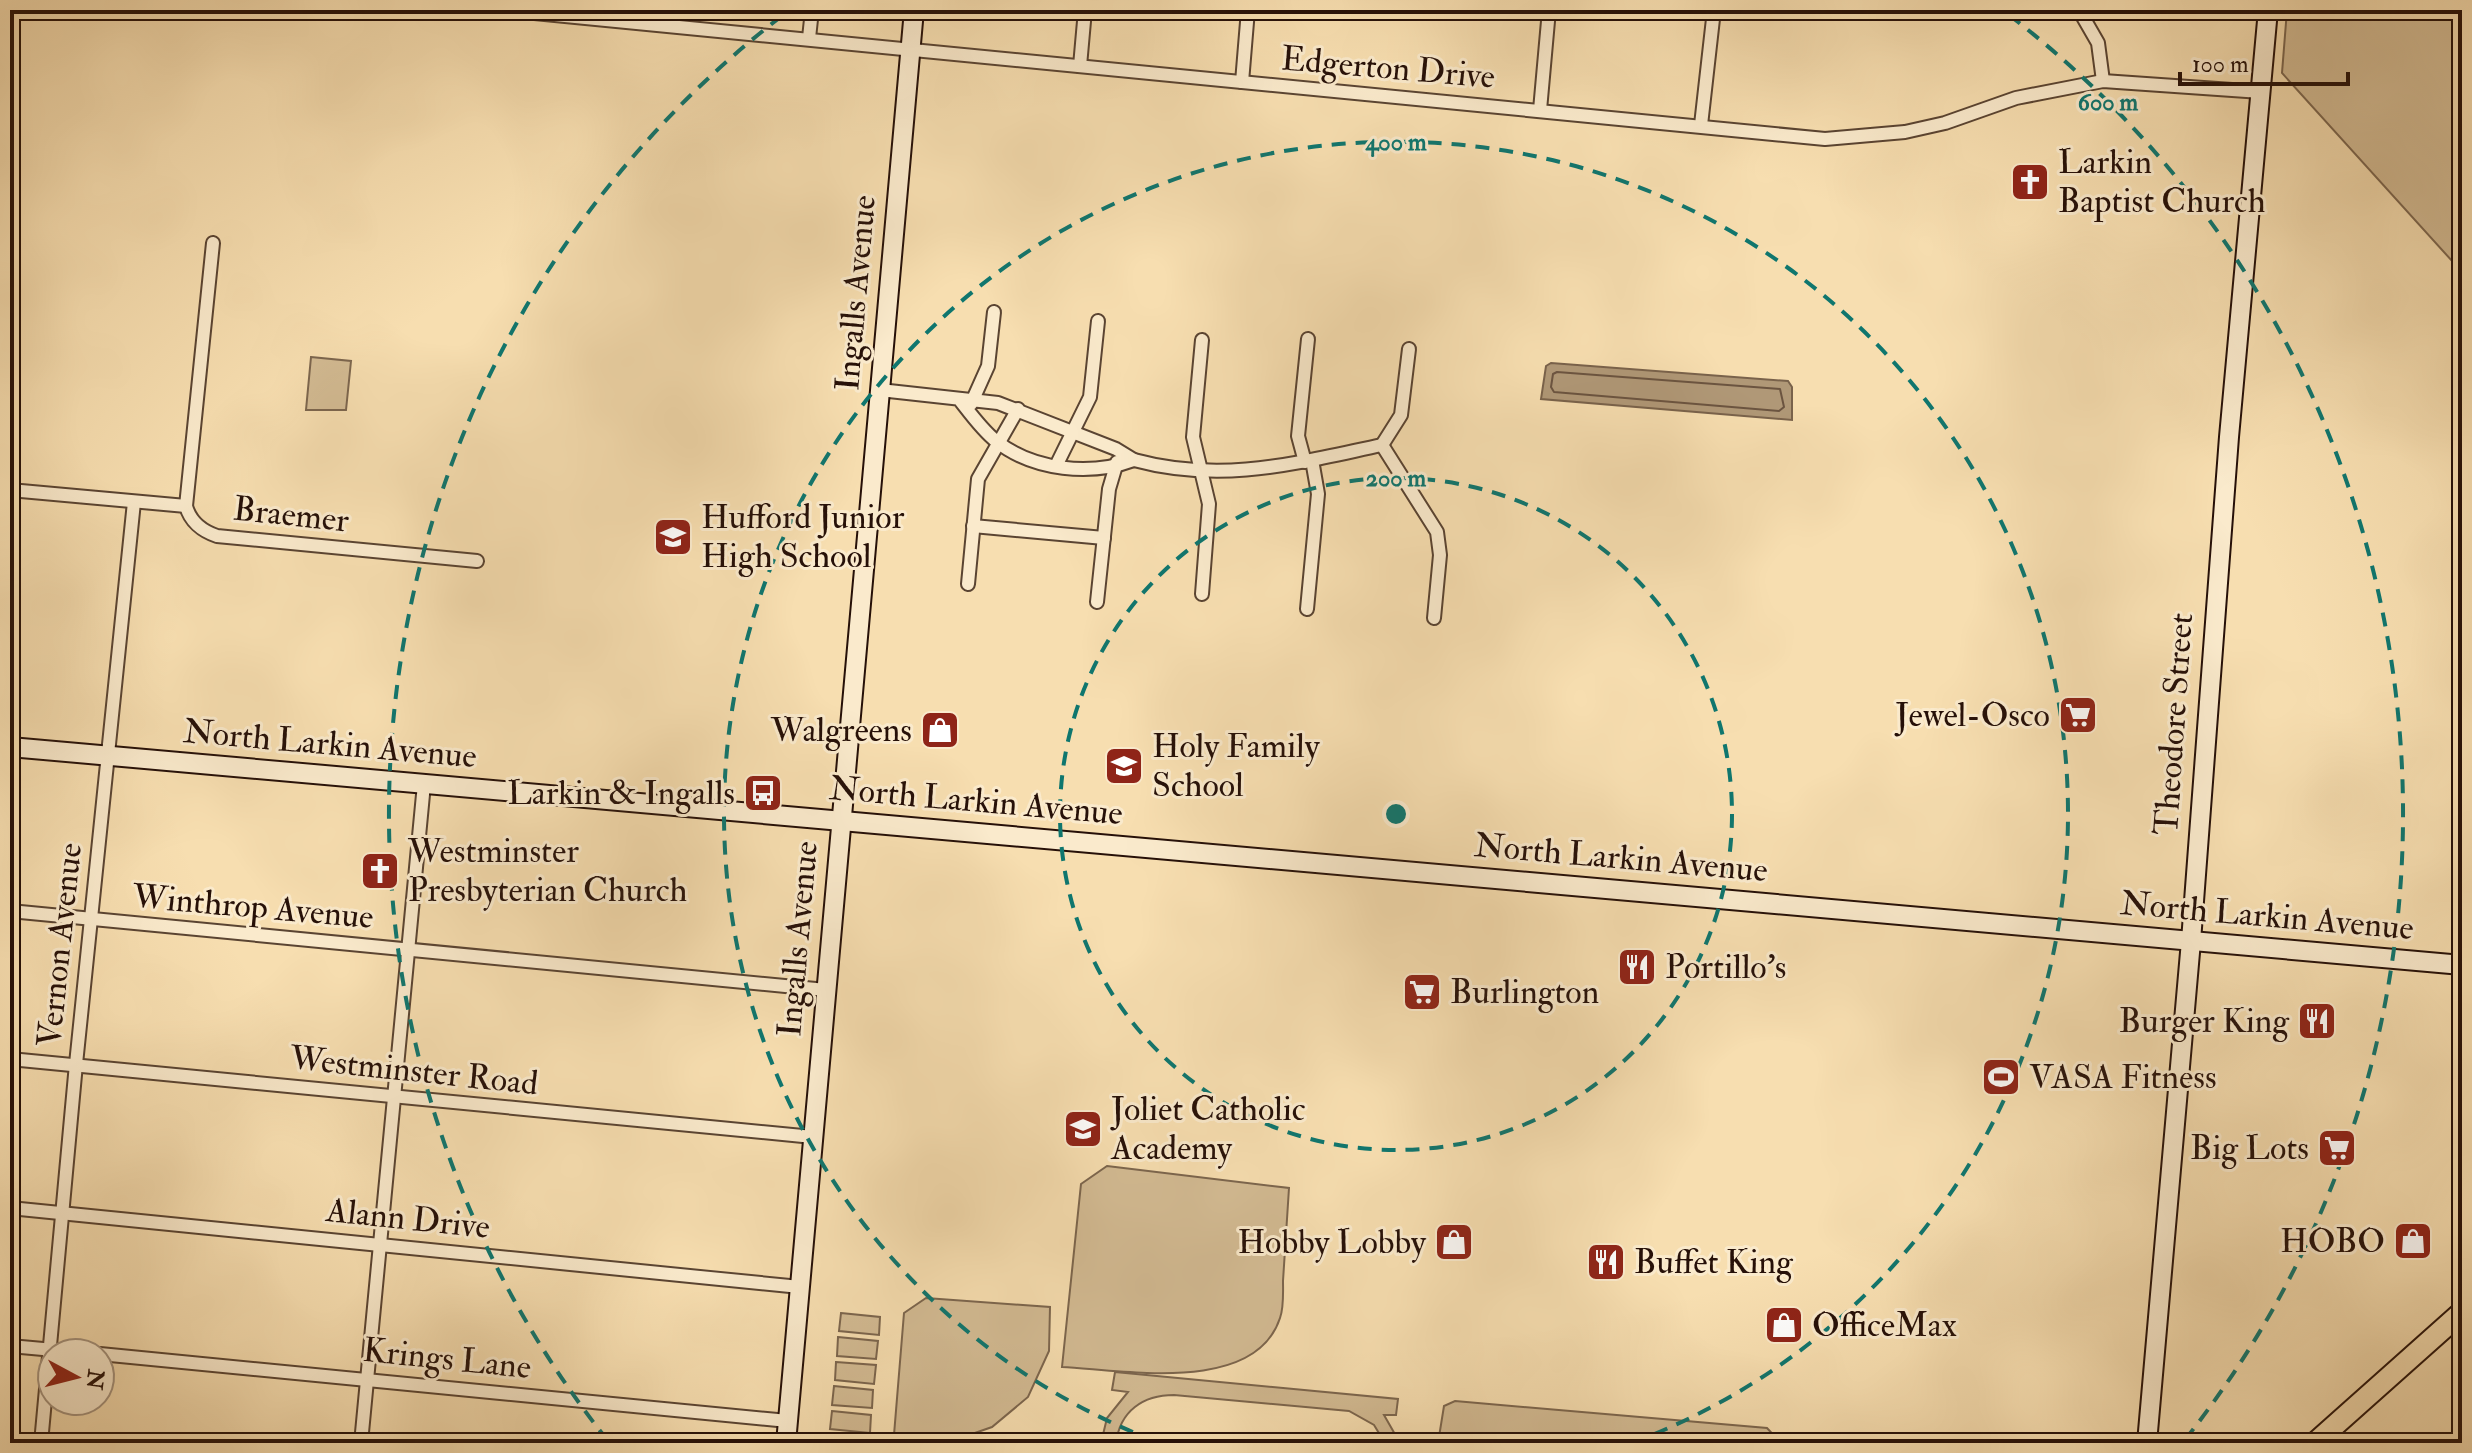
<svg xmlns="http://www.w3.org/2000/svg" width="2472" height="1453" viewBox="0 0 2472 1453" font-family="'IM FELL Double Pica',serif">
	<rect width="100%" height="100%" fill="#f7deb0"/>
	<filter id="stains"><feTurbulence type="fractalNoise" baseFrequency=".0025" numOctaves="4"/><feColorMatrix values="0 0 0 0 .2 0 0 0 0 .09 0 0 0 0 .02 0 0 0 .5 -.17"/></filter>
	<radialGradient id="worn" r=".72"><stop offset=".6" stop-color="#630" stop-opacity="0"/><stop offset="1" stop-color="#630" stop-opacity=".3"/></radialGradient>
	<g fill="#d3bb93" stroke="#7c664e" stroke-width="2">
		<path d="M2287,10H2462V272L2282,73Z"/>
		<path d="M311,357L351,361L346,410H306Z"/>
		<path d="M1107,1166L1289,1188C1287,1219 1285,1250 1283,1281C1283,1292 1284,1307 1280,1318C1255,1395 1123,1370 1062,1367L1081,1184Z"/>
		<path d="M926,1298L1050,1307L1049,1351L1028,1397L992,1427L949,1442L894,1435L904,1313Z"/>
		<path d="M841,1313L880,1317L879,1335L839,1331Z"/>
		<path d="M838,1337L878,1341L876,1359L837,1356Z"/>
		<path d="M836,1362L876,1365L874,1384L835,1380Z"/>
		<path d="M1115,1372L1398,1399L1396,1415H1384L1400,1443H1385L1374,1425L1349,1411L1174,1395C1143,1395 1120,1411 1116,1443H1101L1107,1418L1128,1392L1112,1390Z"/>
		<path d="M834,1386L873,1390L872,1408L832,1405Z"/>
		<path d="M1455,1401L1767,1428L1781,1443H1438L1444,1406Z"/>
		<path d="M832,1411L871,1415L870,1433L830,1429Z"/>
	</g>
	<path fill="#b09877" stroke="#79624b" stroke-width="2" d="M1551,363L1788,381L1792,387V420L1541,399L1546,366Z"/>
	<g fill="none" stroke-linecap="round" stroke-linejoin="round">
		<path stroke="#6b5440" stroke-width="2" d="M1557,372L1780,389L1784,407L1779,411L1554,392L1551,387L1553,374Z"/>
		<defs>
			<g id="street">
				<path d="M504,10L1825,139L1905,132L1945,123L2016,98L2103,81L2261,92"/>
				<path d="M2079,10L2098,43L2103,81"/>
				<path d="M809,38L812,10"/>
				<path d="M1080,66L1085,10"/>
				<path d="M1242,82L1248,10"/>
				<path d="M1540,110L1549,10"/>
				<path d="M1701,125L1714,10"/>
				<path d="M213,243L186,506C190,521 202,531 217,536L477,561"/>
				<path d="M1202,340L1193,437L1209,504L1202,594"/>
				<path d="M880,390L998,403L1116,449L1134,460C1091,476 1034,471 996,441C982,430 970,413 959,399"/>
				<path d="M971,404L988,366L994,312"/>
				<path d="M1382,445L1437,532L1440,555L1434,618"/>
				<path d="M1382,445L1401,415L1409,349"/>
				<path d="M1134,460C1223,484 1296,463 1382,445"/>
				<path d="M1305,462L1298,436L1308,339"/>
				<path d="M1056,466L1090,397L1098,321"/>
				<path d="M10,490L186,506"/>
				<path d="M973,526L1104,538"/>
				<path d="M968,584L978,479L1018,409"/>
				<path d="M1097,602L1109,489L1117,462"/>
				<path d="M1307,609L1318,494L1312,460"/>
				<path d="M10,911L826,990"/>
				<path d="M10,1059L813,1137"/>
				<path d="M10,1208L800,1287"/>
				<path d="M10,1346L87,1353"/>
				<path d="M100,1354L788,1421"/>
				<path d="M41,1443L76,1064L134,502"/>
				<path d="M361,1443L424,784"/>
			</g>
			<g id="secondary">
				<path d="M10,747L2462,965"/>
				<path d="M786,1443L914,10"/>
				<path d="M2147,1443L2191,941L2229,437L2268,10"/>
			</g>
			<path id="primary" d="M2315,1443L2462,1312"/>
		</defs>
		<use href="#street" stroke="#5a4432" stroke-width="16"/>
		<use href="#secondary" stroke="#261008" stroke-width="22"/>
		<use href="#primary" stroke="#261008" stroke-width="24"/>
		<use href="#street" stroke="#faeacc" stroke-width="12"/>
		<use href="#secondary" stroke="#faeacc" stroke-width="18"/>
		<use href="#primary" stroke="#f7deb0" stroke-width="20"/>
	</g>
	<g fill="none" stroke="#0f766e" stroke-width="4" stroke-dasharray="14 10">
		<circle cx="1396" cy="814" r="336"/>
		<path d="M1155 1441A672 672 0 1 1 1637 1441"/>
		<path d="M608 1441A1007 1007 0 0 1 783 15M2009 15A1007 1007 0 0 1 2184 1441"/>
	</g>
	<defs>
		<symbol id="church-square" viewBox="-11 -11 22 22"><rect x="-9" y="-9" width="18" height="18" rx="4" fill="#8f2418" stroke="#faeacc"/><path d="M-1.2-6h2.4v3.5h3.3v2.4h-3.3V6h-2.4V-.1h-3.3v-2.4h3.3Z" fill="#fff"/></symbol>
		<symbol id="school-square" viewBox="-11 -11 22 22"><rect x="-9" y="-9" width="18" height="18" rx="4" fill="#8f2418" stroke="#faeacc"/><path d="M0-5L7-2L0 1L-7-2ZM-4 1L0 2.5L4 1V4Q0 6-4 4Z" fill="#fff"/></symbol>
		<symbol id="supermarket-square" viewBox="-11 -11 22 22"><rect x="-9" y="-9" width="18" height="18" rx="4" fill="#8f2418" stroke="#faeacc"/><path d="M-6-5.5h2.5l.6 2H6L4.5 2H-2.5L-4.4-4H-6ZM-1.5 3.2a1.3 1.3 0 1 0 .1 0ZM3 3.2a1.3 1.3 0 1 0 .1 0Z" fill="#fff"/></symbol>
		<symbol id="shop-square" viewBox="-11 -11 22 22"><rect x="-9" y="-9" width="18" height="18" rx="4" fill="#8f2418" stroke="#faeacc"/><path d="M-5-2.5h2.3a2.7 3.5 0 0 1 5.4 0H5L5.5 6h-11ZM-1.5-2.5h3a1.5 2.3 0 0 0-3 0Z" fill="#fff"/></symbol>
		<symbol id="bus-square" viewBox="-11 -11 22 22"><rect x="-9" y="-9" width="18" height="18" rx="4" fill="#8f2418" stroke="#faeacc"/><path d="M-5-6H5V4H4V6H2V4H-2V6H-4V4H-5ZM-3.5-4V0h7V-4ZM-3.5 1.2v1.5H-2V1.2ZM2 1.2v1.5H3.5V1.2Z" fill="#fff"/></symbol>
		<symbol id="restaurant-square" viewBox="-11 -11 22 22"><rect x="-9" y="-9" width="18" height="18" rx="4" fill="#8f2418" stroke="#faeacc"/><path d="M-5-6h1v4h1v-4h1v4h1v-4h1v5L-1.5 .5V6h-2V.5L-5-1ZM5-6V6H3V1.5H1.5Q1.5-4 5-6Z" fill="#fff"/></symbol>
		<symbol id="stadium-square" viewBox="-11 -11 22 22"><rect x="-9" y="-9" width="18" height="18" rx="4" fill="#8f2418" stroke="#faeacc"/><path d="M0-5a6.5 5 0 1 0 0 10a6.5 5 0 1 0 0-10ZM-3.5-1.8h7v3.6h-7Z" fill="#fff"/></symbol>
	</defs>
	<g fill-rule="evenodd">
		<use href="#church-square" x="2008" y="160" width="44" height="44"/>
		<use href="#school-square" x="651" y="515" width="44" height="44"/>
		<use href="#supermarket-square" x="2056" y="693" width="44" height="44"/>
		<use href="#shop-square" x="918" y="708" width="44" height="44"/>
		<use href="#school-square" x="1102" y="744" width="44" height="44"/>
		<use href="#bus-square" x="741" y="771" width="44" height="44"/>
		<use href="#church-square" x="358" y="849" width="44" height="44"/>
		<use href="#restaurant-square" x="1615" y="945" width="44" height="44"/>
		<use href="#supermarket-square" x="1400" y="970" width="44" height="44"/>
		<use href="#restaurant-square" x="2295" y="999" width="44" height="44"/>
		<use href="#stadium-square" x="1979" y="1055" width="44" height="44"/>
		<use href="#school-square" x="1061" y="1107" width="44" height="44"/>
		<use href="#supermarket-square" x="2315" y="1126" width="44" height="44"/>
		<use href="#shop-square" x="2391" y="1219" width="44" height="44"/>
		<use href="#shop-square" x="1432" y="1220" width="44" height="44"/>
		<use href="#restaurant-square" x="1584" y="1240" width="44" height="44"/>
		<use href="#shop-square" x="1762" y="1303" width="44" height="44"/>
	</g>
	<g text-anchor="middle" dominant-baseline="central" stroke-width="6" stroke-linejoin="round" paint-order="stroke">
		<g font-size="34" fill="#261008" stroke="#faeacc">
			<text transform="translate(1388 68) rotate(5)">Edgerton Drive</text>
			<text transform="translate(856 293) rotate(-85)">Ingalls Avenue</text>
			<text transform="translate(291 515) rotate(6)">Braemer</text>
			<text transform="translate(2174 724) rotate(-86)">Theodore Street</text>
			<text transform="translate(330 744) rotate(5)">North Larkin Avenue</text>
			<text transform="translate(976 801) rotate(5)">North Larkin Avenue</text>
			<text transform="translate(1621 858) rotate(5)">North Larkin Avenue</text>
			<text transform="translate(253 907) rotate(5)">Winthrop Avenue</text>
			<text transform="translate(2267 916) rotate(5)">North Larkin Avenue</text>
			<text transform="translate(798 939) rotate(-85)">Ingalls Avenue</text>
			<text transform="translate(60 945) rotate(-84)">Vernon Avenue</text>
			<text transform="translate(414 1071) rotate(6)">Westminster Road</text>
			<text transform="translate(408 1219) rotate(6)">Alann Drive</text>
			<text transform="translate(447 1359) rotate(6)">Krings Lane</text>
		</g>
		<g font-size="34" fill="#261008" stroke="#faeacc" text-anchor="start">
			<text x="2058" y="162">Larkin<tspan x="2058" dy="39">Baptist Church</tspan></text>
			<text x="701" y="517">Hufford Junior<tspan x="701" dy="39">High School</tspan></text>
			<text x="2050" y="715" text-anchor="end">Jewel-Osco</text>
			<text x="912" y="730" text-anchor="end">Walgreens</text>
			<text x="1152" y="746">Holy Family<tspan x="1152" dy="39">School</tspan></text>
			<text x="735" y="793" text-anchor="end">Larkin &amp; Ingalls</text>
			<text x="408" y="851">Westminster<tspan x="408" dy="39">Presbyterian Church</tspan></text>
			<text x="1665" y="967">Portillo's</text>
			<text x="1450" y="992">Burlington</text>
			<text x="2289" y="1021" text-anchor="end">Burger King</text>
			<text x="2029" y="1077">VASA Fitness</text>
			<text x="1111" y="1109">Joliet Catholic<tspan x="1111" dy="39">Academy</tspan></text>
			<text x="2309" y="1148" text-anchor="end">Big Lots</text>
			<text x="2385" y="1241" text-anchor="end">HOBO</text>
			<text x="1426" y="1242" text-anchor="end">Hobby Lobby</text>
			<text x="1634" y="1262">Buffet King</text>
			<text x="1812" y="1325">OfficeMax</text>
		</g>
	</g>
	<circle cx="1396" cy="814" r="12" fill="#0f766e" stroke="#faeacc" stroke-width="4"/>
	<g font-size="24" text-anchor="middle" font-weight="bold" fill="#0f766e" stroke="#faeacc" stroke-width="6" stroke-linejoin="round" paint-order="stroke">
		<text x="2108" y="110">600 m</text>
		<text x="1396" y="150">400 m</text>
		<text x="1396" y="486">200 m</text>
	</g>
	<rect width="2472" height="1453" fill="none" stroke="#f7deb0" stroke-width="40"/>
	<rect x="12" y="12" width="2448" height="1429" fill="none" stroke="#261008" stroke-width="4"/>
	<rect x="20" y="20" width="2432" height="1413" fill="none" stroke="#261008" stroke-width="2"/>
	<g transform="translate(76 1377) rotate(97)"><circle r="38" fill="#faeacc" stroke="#a5937e" stroke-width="2"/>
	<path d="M0-6L14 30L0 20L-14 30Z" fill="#8f2418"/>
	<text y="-12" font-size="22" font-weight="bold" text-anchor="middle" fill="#261008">N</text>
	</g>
	<path d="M2180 72v12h168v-12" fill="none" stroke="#261008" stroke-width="4"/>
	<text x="2192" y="72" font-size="24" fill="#261008" stroke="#faeacc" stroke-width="6" paint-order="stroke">100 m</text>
	<rect width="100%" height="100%" filter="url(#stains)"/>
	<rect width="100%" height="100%" fill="url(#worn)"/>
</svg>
